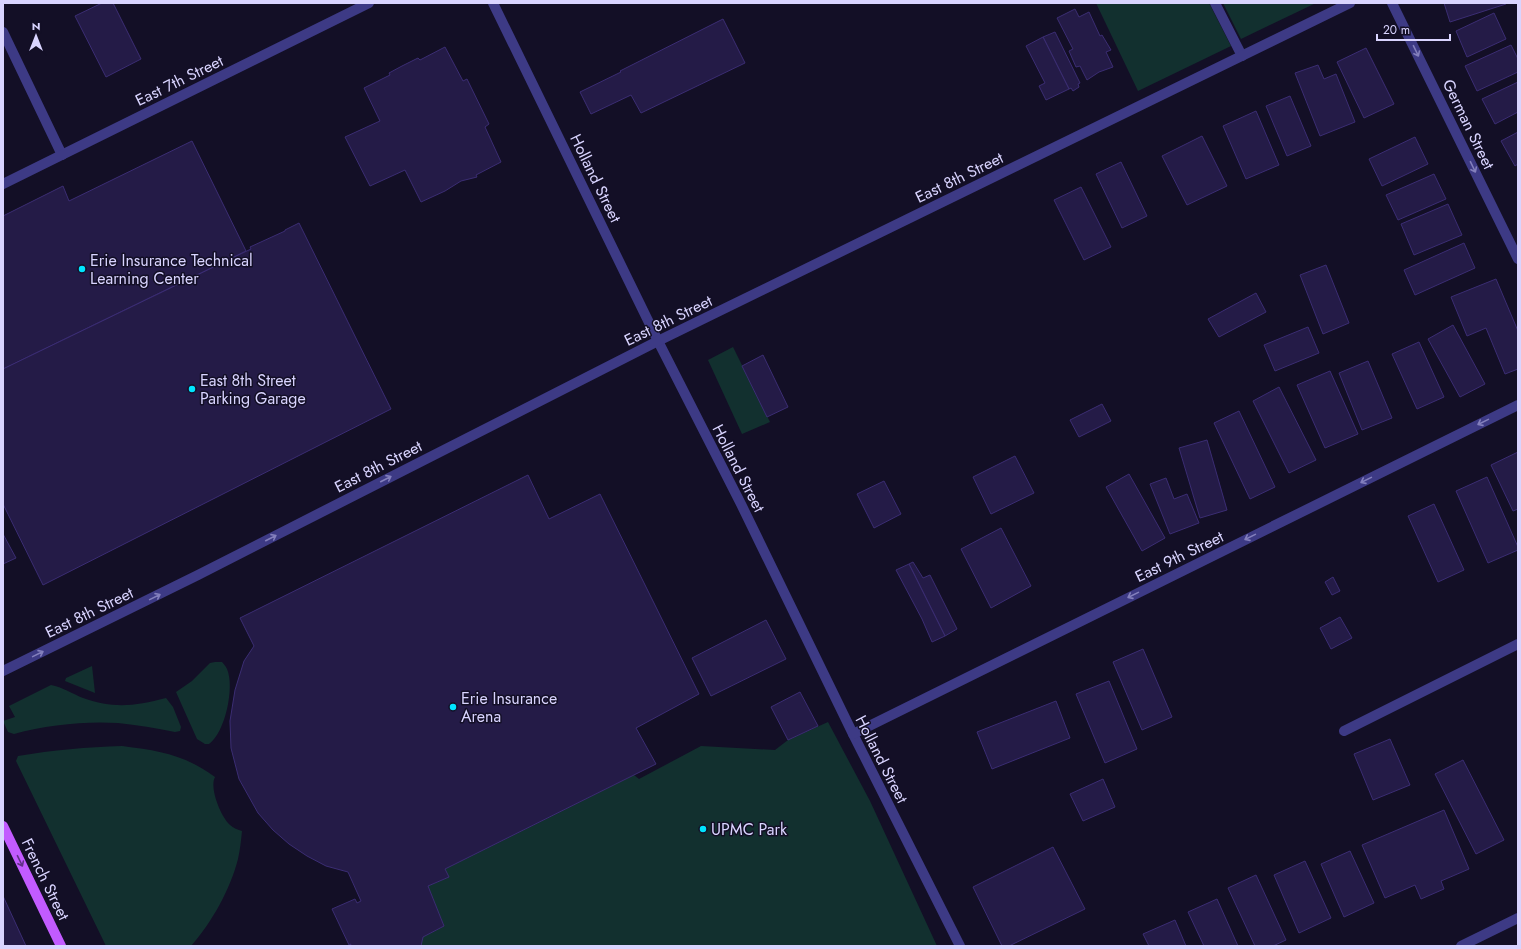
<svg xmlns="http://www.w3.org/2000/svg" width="1521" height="949" font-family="Jost,sans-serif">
	<rect width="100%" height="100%" fill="#130f26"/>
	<!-- green -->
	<g fill="#12302f">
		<polygon points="1096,3 1209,3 1231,46 1138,91"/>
		<polygon points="1223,3 1316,3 1241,39"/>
		<polygon points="733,347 770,422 742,434 708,360"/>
		<path d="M215,662H222C224,664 226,667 227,669C235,687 225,733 209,744H205L197,739L176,692L192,681L210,663Z"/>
		<polygon points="92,666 95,693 65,681 66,678"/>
		<path d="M51,685C62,687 73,694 83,698C114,709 135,706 166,698L173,707L181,727L180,731L175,732C156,728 137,725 118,723C84,721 47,725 14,734L8,732L3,721L15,717L9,706Z"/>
		<polygon points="828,722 870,801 937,946 421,946 423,937 444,926 428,886 449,877 445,869 634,775 639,779 701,746 775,750 788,740"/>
		<path d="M122,746C160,751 183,754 215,777C209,788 221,817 230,825C233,828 238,830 242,831C241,841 240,850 238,859C230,890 212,922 191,946H106L16,761L18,756C53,750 87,747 122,746Z"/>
	</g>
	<!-- building -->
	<g fill="#241b47" stroke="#3b2d73">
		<polygon points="102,3 113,3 141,59 106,77 75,16"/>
		<polygon points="1444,3 1506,3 1506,4 1450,22"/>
		<polygon points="1075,9 1079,17 1089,12 1100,36 1102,35 1111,50 1106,52 1113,67 1099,72 1087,80 1080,66 1076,67 1069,51 1073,49 1057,18"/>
		<polygon points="1494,13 1506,39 1467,57 1456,31"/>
		<polygon points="723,19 745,63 641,113 631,95 591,114 580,92 621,72 620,71"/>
		<polygon points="1055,32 1080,83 1078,84 1079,87 1073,91 1071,88 1069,89 1043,37"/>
		<polygon points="1043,37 1069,89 1046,100 1039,86 1045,83 1026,46"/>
		<polygon points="1511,45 1518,59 1518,72 1477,91 1465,66"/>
		<polygon points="445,47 463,81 467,79 489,124 485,127 501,162 476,175 477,177 461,181 445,191 421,202 405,170 370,186 345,137 380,121 364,88 390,75 389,73 402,66 418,58 420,60"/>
		<polygon points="1366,48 1394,104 1364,118 1337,62"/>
		<polygon points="1318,65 1324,79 1336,74 1355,122 1320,136 1295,73"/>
		<polygon points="1518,82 1518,112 1495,124 1482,99"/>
		<polygon points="1290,96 1311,146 1287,156 1266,106"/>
		<polygon points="1256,111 1279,165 1246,179 1223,126"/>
		<polygon points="1518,132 1518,164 1515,166 1501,141"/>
		<polygon points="1202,136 1227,186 1187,205 1162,156"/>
		<polygon points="1415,137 1428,164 1382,186 1369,159"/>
		<polygon points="192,141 246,251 3,369 3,216 63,186 69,201"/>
		<polygon points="1121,162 1147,216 1122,228 1096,174"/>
		<polygon points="1434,174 1446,199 1398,220 1386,195"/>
		<polygon points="1081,187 1111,247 1084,260 1054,200"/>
		<polygon points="1448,204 1462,235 1414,255 1401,224"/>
		<polygon points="299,223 391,409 43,585 3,504 3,369 251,249 250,247 285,231 285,230"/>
		<polygon points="1464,243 1475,268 1415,295 1404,270"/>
		<polygon points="1326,265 1349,323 1323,334 1300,275"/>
		<polygon points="1496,279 1518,331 1518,369 1505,374 1486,328 1467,336 1451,297"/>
		<polygon points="1256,293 1266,312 1219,337 1208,319"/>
		<polygon points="1453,325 1485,384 1460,397 1428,339"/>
		<polygon points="1308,327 1319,353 1275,371 1264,345"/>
		<polygon points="1419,342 1444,397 1417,409 1392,354"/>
		<polygon points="763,355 788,407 767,417 742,366"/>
		<polygon points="1368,361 1392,418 1362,430 1339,373"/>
		<polygon points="1330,371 1358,434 1325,448 1297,385"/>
		<polygon points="1279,387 1316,460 1289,473 1253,401"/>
		<polygon points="1102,404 1111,421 1079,437 1070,420"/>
		<polygon points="1239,411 1275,487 1250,499 1214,423"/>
		<polygon points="1207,440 1227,510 1200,518 1179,448"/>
		<polygon points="1518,452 1518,509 1513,511 1491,465"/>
		<polygon points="1015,456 1034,493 991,514 973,477"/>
		<polygon points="1129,474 1165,538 1142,551 1106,487"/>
		<polygon points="528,475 549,519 600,494 699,694 636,728 656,764 445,869 449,877 428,886 444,926 423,937 421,946 350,946 351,944 349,945 332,909 355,899 357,903 361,901 348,872 326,866 307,856 289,844 273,830 258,813 239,779 231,748 230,721 235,690 244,661 254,646 240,618"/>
		<polygon points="1487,477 1518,547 1518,550 1488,563 1456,491"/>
		<polygon points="1166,478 1174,499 1187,494 1199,523 1170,534 1150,484"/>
		<polygon points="884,481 901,514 874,528 857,494"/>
		<polygon points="1434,504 1464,570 1438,582 1408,516"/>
		<polygon points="1001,528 1031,586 991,608 961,549"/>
		<polygon points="3,534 16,558 3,564"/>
		<polygon points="913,562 923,578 930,575 957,629 945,636 909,564"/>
		<polygon points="909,564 945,636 932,642 922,619 896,570"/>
		<polygon points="1333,577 1340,591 1332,595 1325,582"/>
		<polygon points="1340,617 1352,638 1331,649 1320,628"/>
		<polygon points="766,620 786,659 711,696 692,658"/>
		<polygon points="1143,649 1172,717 1142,730 1113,662"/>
		<polygon points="1109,681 1137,749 1105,763 1076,694"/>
		<polygon points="800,692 818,726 788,740 771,707"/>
		<polygon points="1056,701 1070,738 992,769 977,732"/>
		<polygon points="1390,739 1410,785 1373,800 1354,754"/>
		<polygon points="1463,760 1504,840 1476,854 1435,774"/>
		<polygon points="1103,779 1115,807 1083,821 1070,794"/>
		<polygon points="1444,810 1469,869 1441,881 1444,889 1421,899 1415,885 1385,898 1362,845"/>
		<polygon points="1053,847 1085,909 1009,946 1002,946 973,887"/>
		<polygon points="1350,851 1374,903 1344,917 1321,864"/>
		<polygon points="1305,861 1331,918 1299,933 1274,875"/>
		<polygon points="1256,875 1286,940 1273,946 1255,946 1228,888"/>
		<polygon points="3,896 26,946 3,946"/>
		<polygon points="1217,899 1238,946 1204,946 1188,912"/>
		<polygon points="1175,920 1186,946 1149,946 1143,934"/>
	</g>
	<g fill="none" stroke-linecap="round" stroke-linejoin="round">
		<!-- minor -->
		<g stroke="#3d3a85" stroke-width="10">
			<polyline points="493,3 658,341 741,504 853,734 960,946"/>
			<polyline points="1215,3 1242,56"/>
			<polyline points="1392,3 1518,259"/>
			<polyline points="3,32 62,155"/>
			<polyline points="3,184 369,3"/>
			<polyline points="3,671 198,575 658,341 1350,3"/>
			<polyline points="1344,731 1518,644"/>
			<polyline points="853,734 1518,405"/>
			<polyline points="1461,946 1518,918"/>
		</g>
		<!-- major -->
		<polyline stroke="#c25bff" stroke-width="10" points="3,826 61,946"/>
	</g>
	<!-- one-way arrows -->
	<defs><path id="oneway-shaft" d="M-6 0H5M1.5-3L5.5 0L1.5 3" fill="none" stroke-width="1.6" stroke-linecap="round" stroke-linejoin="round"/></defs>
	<g stroke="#837fbc">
		<use href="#oneway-shaft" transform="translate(1416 51) rotate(64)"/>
		<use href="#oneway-shaft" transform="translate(1473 167) rotate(64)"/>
		<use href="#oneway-shaft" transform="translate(1483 422) rotate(154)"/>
		<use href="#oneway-shaft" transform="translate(386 479) rotate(-27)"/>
		<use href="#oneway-shaft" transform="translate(1366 480) rotate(154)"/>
		<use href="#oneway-shaft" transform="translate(1250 537) rotate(154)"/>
		<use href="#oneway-shaft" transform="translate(271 538) rotate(-27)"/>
		<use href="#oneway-shaft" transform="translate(1133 595) rotate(154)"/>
		<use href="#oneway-shaft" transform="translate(155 597) rotate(-26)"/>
		<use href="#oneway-shaft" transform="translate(38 654) rotate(-26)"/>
	</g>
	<use stroke="#623188" href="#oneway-shaft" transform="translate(20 861) rotate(64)"/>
	<!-- markers -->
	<g fill="#00e5ff" stroke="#130f26" stroke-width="1.5">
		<circle cx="82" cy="269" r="4"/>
		<circle cx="192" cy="389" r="4"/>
		<circle cx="453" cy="707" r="4"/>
		<circle cx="703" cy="829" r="4"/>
	</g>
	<g text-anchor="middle" stroke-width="3" stroke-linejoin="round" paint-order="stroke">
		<!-- street labels -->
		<g font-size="16" fill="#d9d4ff" stroke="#130f26">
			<text transform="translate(179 80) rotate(-26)" y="6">East 7th Street</text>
			<text transform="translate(1469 124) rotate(64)" y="6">German Street</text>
			<text transform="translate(959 177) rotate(-26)" y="6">East 8th Street</text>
			<text transform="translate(596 178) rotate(64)" y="6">Holland Street</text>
			<text transform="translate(668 320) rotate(-26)" y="6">East 8th Street</text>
			<text transform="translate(378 466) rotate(-27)" y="6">East 8th Street</text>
			<text transform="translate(739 468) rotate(63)" y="6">Holland Street</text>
			<text transform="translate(1179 556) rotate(-26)" y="6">East 9th Street</text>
			<text transform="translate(89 612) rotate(-26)" y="6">East 8th Street</text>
			<text transform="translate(882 759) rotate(63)" y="6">Holland Street</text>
			<text transform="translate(46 879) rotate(64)" y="6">French Street</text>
		</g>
		<!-- poi labels -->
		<g font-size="16" fill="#d9d4ff" stroke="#130f26" text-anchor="start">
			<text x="90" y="266">Erie Insurance Technical<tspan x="90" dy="18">Learning Center</tspan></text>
			<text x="200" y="386">East 8th Street<tspan x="200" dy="18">Parking Garage</tspan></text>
			<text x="461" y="704">Erie Insurance<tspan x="461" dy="18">Arena</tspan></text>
			<text x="711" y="835">UPMC Park</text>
		</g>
	</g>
	<!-- border -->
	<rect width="1521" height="949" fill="none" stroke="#d9d4ff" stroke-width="8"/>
	<!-- north arrow -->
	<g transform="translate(36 36)" stroke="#130f26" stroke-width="3" paint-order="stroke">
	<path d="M0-3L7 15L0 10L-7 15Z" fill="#d9d4ff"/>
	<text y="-6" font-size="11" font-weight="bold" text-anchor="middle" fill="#d9d4ff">N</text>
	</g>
	<!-- scale -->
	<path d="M1377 34v6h73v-6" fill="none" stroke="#d9d4ff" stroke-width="2"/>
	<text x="1383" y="34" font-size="12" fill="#d9d4ff" stroke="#130f26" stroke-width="3" paint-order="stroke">20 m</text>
</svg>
